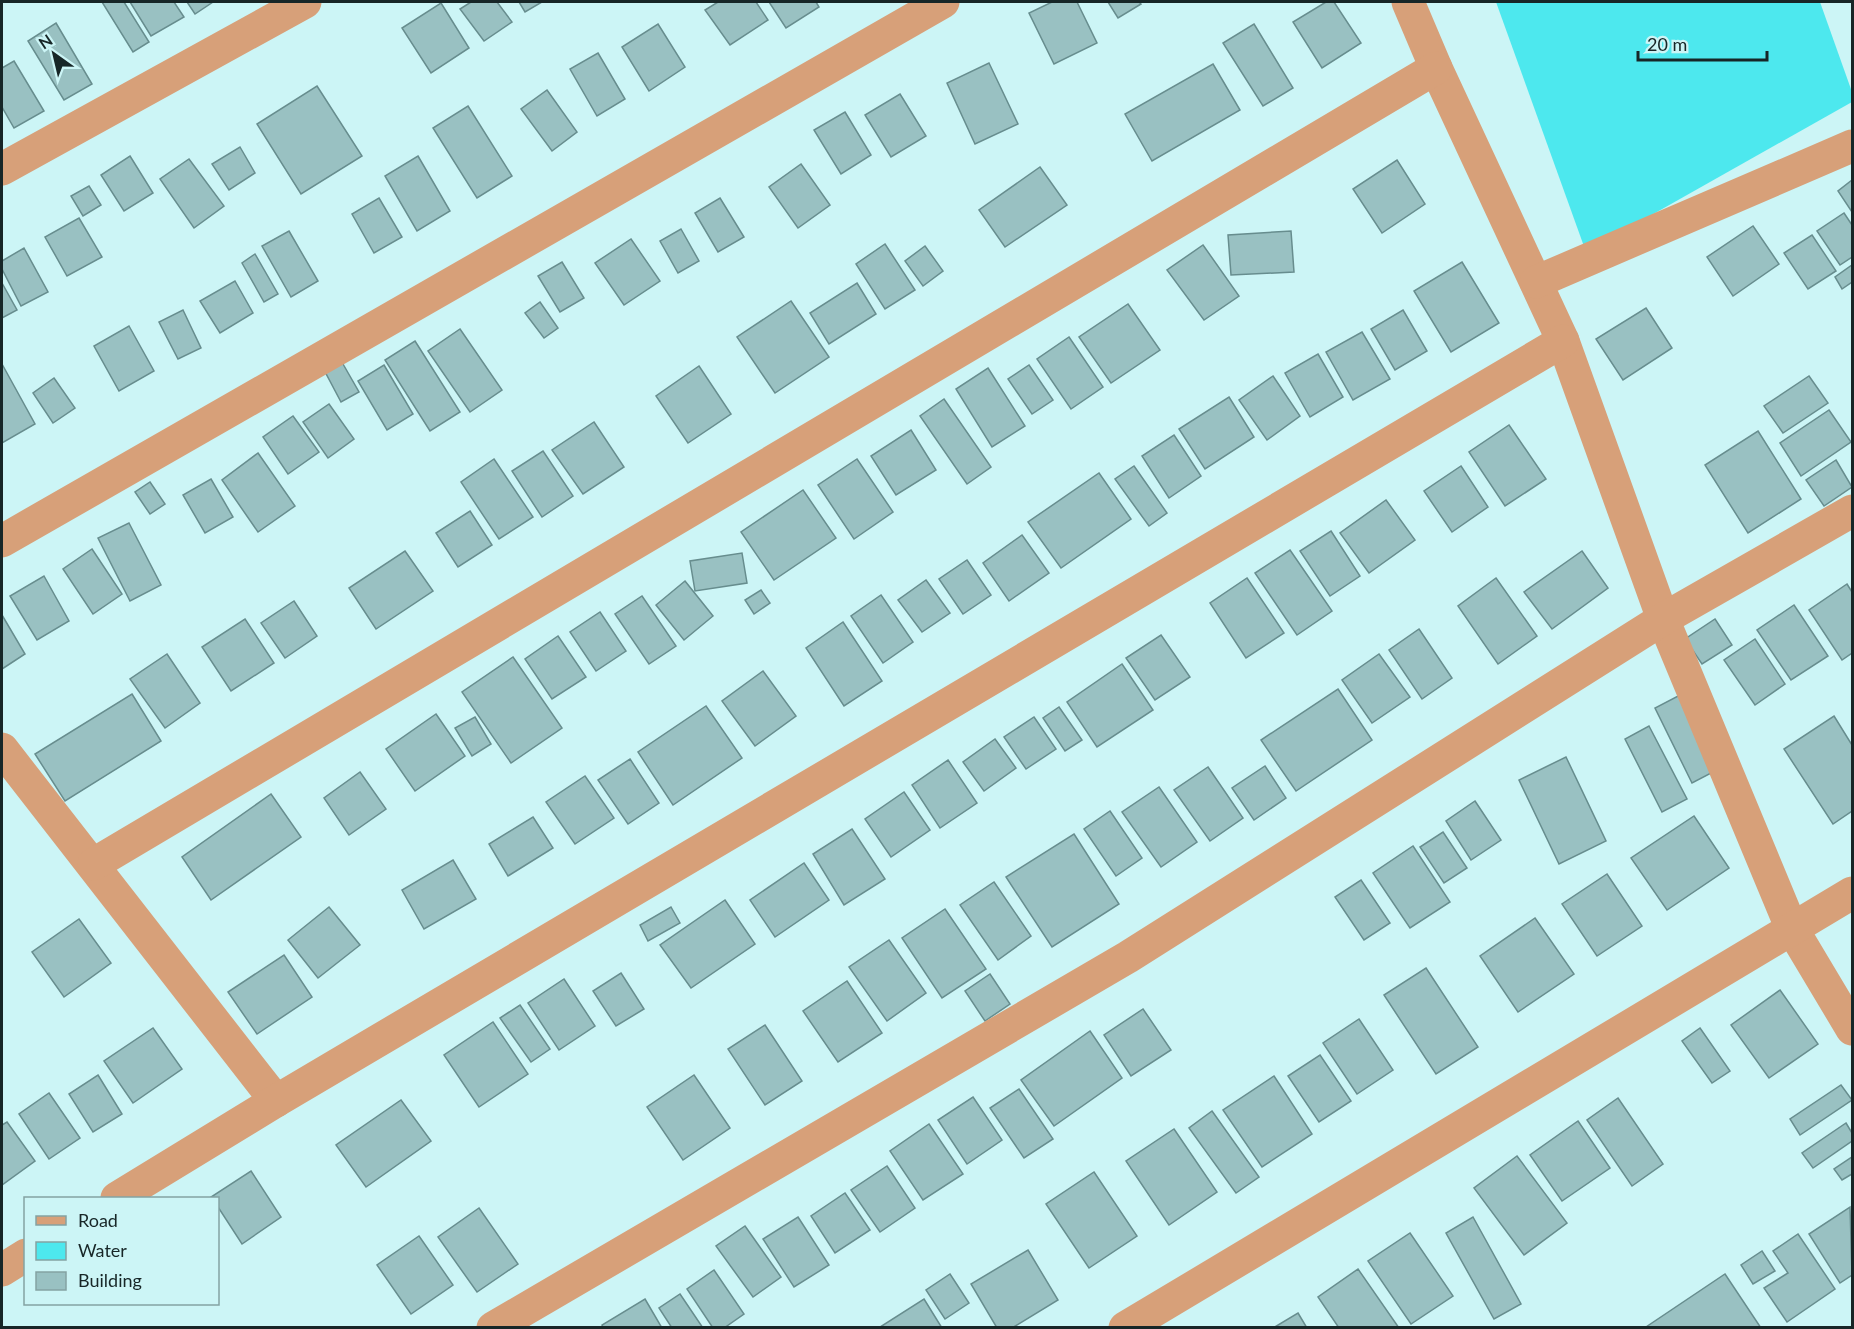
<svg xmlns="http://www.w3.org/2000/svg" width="1854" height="1329" font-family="Lato,sans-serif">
	<rect width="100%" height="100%" fill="#ccf5f6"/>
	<!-- water -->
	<polygon fill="#4de8ee" points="1496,2 1820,2 1852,92 1852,102 1586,252"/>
	<!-- building -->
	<g fill="#99c1c2" stroke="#678d8e" stroke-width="1.5">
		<polygon points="102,2 124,2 149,42 133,52"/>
		<polygon points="130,2 174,2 184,17 151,36"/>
		<polygon points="187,2 213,2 195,14"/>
		<polygon points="471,2 497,2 512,22 484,41 460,9"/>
		<polygon points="519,2 542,2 525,12"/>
		<polygon points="718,2 756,2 768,20 730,45 705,10"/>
		<polygon points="769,2 816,2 819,7 786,28"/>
		<polygon points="1052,2 1077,2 1097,43 1054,64 1029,13"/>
		<polygon points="1108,2 1139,2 1141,4 1118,18"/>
		<polygon points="1326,2 1334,2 1361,43 1322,68 1293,22"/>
		<polygon points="441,3 469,48 431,73 402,28"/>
		<polygon points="56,23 92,84 64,100 28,41"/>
		<polygon points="658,24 685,67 649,91 622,47"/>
		<polygon points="1254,24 1293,88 1263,106 1223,43"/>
		<polygon points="598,53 625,99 597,116 570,69"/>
		<polygon points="14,61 44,111 14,128 2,107 2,68"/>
		<polygon points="989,63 1018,124 975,144 947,83"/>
		<polygon points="1213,64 1240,110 1152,161 1125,114"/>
		<polygon points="317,86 362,156 301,194 257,124"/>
		<polygon points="547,90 577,132 552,151 521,109"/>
		<polygon points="900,94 926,136 891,157 865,115"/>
		<polygon points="468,106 512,176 477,198 433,128"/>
		<polygon points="845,112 871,155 841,174 814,130"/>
		<polygon points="240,147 255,173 229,190 212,164"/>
		<polygon points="130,156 153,193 124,211 101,175"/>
		<polygon points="418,156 450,211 417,231 385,176"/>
		<polygon points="189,159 224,206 194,228 160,179"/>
		<polygon points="1397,160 1425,204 1382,233 1353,189"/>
		<polygon points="801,164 830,205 798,228 769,187"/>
		<polygon points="1040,167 1067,205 1005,247 979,210"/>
		<polygon points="1852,180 1852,212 1838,191"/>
		<polygon points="89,186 101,205 83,216 71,196"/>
		<polygon points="379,198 402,237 374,253 352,214"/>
		<polygon points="720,198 744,237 718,252 695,213"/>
		<polygon points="1844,213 1852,225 1852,257 1840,265 1817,231"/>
		<polygon points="79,218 102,257 67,276 45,237"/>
		<polygon points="1753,226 1779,264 1733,296 1707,257"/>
		<polygon points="681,229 699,261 678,273 660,241"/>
		<polygon points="289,231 318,281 291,297 262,246"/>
		<polygon points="1291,231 1294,272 1231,275 1228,235"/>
		<polygon points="1812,235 1836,271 1808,289 1784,253"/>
		<polygon points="631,239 660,281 624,305 595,263"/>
		<polygon points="885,244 915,290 885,309 856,264"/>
		<polygon points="1203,245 1239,296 1204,320 1167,270"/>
		<polygon points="925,246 943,271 923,286 905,261"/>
		<polygon points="24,248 48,292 21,306 2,269 2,261"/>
		<polygon points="255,254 278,294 264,302 242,263"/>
		<polygon points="562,262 584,298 560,312 538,276"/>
		<polygon points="1462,262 1499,323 1451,352 1414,291"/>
		<polygon points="1852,265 1852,282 1842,289 1835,277"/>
		<polygon points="235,281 253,313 220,333 200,301"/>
		<polygon points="2,283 17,310 2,318"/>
		<polygon points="857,283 876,314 829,344 810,313"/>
		<polygon points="791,301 829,357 775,393 737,337"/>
		<polygon points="540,302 558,328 544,338 525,313"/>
		<polygon points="1128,304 1160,350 1111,383 1079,337"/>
		<polygon points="1646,308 1672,348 1623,380 1596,339"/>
		<polygon points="183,310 201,348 178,359 159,322"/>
		<polygon points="1403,310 1427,351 1395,370 1371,329"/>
		<polygon points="129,326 154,371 119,391 94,346"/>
		<polygon points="460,329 502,390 470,412 428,351"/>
		<polygon points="1362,332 1390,379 1353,400 1326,352"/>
		<polygon points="1069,337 1103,387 1071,409 1037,359"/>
		<polygon points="415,341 460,412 430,431 385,360"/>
		<polygon points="1318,354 1343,397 1310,417 1285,373"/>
		<polygon points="339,357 359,392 341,402 322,366"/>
		<polygon points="2,364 35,424 2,443"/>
		<polygon points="384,365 413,414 387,430 358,381"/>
		<polygon points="1029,365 1053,400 1032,414 1008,379"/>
		<polygon points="699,366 731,414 688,443 656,396"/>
		<polygon points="988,368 1025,426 992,447 956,389"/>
		<polygon points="1273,376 1300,416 1267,440 1239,400"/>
		<polygon points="1809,376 1828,403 1783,433 1764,406"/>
		<polygon points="54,378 75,408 53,423 33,393"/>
		<polygon points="1229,397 1254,437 1205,469 1179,429"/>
		<polygon points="944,399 991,467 967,484 920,416"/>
		<polygon points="329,404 354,439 328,458 303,422"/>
		<polygon points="1829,410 1851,442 1801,476 1780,443"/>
		<polygon points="293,416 319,452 288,474 263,437"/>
		<polygon points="594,422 624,467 583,494 552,450"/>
		<polygon points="1509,425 1546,479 1505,506 1469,452"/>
		<polygon points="911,430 936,470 896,495 871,456"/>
		<polygon points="1758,431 1801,499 1748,533 1705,465"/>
		<polygon points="1174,435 1201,476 1169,498 1142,456"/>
		<polygon points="543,451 573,496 542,517 512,471"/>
		<polygon points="258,453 295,506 258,532 222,480"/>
		<polygon points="494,459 533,517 499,539 461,482"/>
		<polygon points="857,459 893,512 854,539 818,485"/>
		<polygon points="1836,460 1852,487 1824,506 1806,480"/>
		<polygon points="1134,466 1167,513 1149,526 1115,479"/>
		<polygon points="1461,466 1488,507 1452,532 1424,491"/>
		<polygon points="1099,473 1131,519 1061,568 1028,522"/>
		<polygon points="211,479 233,517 205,533 183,495"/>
		<polygon points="150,482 165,504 150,514 135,492"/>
		<polygon points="803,490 836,538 774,580 741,532"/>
		<polygon points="1386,500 1415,540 1369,573 1340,533"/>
		<polygon points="470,511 492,545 458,567 436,533"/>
		<polygon points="129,523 161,585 130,601 98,538"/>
		<polygon points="1331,531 1360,576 1330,596 1300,551"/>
		<polygon points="1022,535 1049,573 1009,601 983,563"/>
		<polygon points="92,549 122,594 93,614 63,569"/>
		<polygon points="1290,550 1332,611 1297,635 1255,573"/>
		<polygon points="405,551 433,591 376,629 349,588"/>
		<polygon points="1582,551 1608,588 1552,629 1524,592"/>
		<polygon points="742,553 747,583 695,591 690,561"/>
		<polygon points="967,560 991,595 963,614 939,579"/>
		<polygon points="44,576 69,621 37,640 10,596"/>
		<polygon points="1247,578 1284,633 1246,658 1210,603"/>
		<polygon points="1496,578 1537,636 1498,664 1458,606"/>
		<polygon points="926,580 950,613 922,632 898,600"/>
		<polygon points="685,581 713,616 684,640 656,605"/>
		<polygon points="1847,584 1852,592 1852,653 1842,660 1809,610"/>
		<polygon points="761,590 770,603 754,614 745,600"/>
		<polygon points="881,595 913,642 883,663 851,616"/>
		<polygon points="642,596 676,646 649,664 615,614"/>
		<polygon points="294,601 317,636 285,658 261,623"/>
		<polygon points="1794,605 1828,656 1791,680 1757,630"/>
		<polygon points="600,612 626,651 596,671 570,632"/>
		<polygon points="2,615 25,654 2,669"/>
		<polygon points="245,619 274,663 231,691 202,647"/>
		<polygon points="1715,619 1732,645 1702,664 1685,639"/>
		<polygon points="843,622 882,681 844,706 806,648"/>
		<polygon points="1419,629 1452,678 1422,699 1389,650"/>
		<polygon points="1161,635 1190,677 1155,700 1126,658"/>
		<polygon points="558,636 586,677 552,699 525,659"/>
		<polygon points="1755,639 1785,684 1755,705 1724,660"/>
		<polygon points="167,654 200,703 165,728 130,679"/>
		<polygon points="1379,654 1410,697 1372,723 1342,680"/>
		<polygon points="513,657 562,728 511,763 462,692"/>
		<polygon points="1122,664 1153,710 1097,747 1067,702"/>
		<polygon points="763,671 796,716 755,746 722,701"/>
		<polygon points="1338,689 1372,740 1296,791 1261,740"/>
		<polygon points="132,694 161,741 65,801 35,754"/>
		<polygon points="1680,695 1717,770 1692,783 1655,708"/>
		<polygon points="706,706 742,758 673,805 638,752"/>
		<polygon points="1059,707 1082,740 1065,751 1043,718"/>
		<polygon points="436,714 465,756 415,791 386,749"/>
		<polygon points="1834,716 1852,745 1852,811 1833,824 1784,749"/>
		<polygon points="475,717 491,744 472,756 455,728"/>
		<polygon points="1034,717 1056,749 1026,769 1004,737"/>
		<polygon points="1649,726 1687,799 1662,812 1625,739"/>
		<polygon points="995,739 1016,768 984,791 963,762"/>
		<polygon points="1566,757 1606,841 1559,864 1519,780"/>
		<polygon points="630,759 659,803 628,824 598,780"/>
		<polygon points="948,760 977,803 940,828 912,785"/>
		<polygon points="1265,766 1286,798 1254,820 1232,788"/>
		<polygon points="1208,767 1243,818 1210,841 1174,790"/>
		<polygon points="360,772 386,809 349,835 324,798"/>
		<polygon points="585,776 614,818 575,844 546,802"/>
		<polygon points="1159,787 1197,842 1161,867 1122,812"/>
		<polygon points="904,792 930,830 891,857 865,819"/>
		<polygon points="271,794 301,837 211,900 182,857"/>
		<polygon points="1475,801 1501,840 1471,860 1446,821"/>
		<polygon points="1110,811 1142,858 1116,876 1084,829"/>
		<polygon points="1694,816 1729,868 1667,910 1631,858"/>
		<polygon points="533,817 553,848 508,876 489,844"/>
		<polygon points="852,829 885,879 844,905 813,854"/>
		<polygon points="1443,832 1467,868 1444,883 1420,847"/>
		<polygon points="1074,834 1119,904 1052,947 1006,877"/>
		<polygon points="1413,846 1450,902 1410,928 1373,873"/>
		<polygon points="453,860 476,899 424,929 402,890"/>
		<polygon points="804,863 829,900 775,937 750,900"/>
		<polygon points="1607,874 1642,926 1597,956 1562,904"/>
		<polygon points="1361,880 1390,923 1364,940 1335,897"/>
		<polygon points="994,882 1031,936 998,960 960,905"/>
		<polygon points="725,900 755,944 691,988 660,945"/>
		<polygon points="329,907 360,945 318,978 288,940"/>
		<polygon points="671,907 680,923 648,941 640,925"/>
		<polygon points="945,909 986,969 942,998 902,938"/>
		<polygon points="1535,918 1574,974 1518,1012 1480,956"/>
		<polygon points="79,919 111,963 64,997 32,952"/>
		<polygon points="889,940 926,993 887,1021 849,967"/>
		<polygon points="284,955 312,997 257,1034 228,992"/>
		<polygon points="1426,968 1478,1047 1436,1074 1384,995"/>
		<polygon points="621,973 644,1009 616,1026 593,991"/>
		<polygon points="990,974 1010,1004 985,1021 965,991"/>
		<polygon points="564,979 595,1026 559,1050 528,1003"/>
		<polygon points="847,981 882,1033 838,1062 803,1011"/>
		<polygon points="1780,990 1818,1044 1769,1078 1731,1025"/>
		<polygon points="520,1005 550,1049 531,1062 500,1018"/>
		<polygon points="1143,1009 1171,1050 1131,1076 1104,1035"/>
		<polygon points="1359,1019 1393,1070 1357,1094 1323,1043"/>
		<polygon points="493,1022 528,1074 479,1107 444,1055"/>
		<polygon points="765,1025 802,1081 765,1105 728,1049"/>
		<polygon points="153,1028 182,1069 133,1103 104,1061"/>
		<polygon points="1700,1028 1730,1071 1712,1083 1682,1041"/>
		<polygon points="1090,1031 1122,1078 1054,1126 1021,1080"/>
		<polygon points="1320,1055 1351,1101 1319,1122 1288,1076"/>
		<polygon points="98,1075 122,1114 93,1132 69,1094"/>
		<polygon points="694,1075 730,1128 683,1160 647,1107"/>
		<polygon points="1274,1076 1312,1134 1262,1167 1223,1110"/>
		<polygon points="1841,1085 1852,1100 1800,1135 1790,1119"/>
		<polygon points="1019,1089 1053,1139 1024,1158 990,1108"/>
		<polygon points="49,1093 80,1138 49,1159 19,1114"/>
		<polygon points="973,1097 1002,1140 967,1164 938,1120"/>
		<polygon points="1618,1098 1663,1164 1632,1186 1587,1120"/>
		<polygon points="401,1100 431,1141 366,1187 336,1145"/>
		<polygon points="1212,1111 1259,1177 1236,1193 1189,1128"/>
		<polygon points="1578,1121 1610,1168 1562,1201 1530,1155"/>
		<polygon points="7,1122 35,1161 2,1185 2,1125"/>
		<polygon points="1846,1123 1852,1133 1852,1141 1813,1168 1802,1153"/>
		<polygon points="929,1124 963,1174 923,1200 890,1151"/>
		<polygon points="1174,1129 1217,1192 1169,1225 1126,1161"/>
		<polygon points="1517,1156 1567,1223 1524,1255 1474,1188"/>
		<polygon points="1852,1157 1852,1174 1842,1180 1834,1169"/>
		<polygon points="887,1166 915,1208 880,1232 851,1190"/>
		<polygon points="251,1171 281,1217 242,1244 218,1207 218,1198 211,1197"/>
		<polygon points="1094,1172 1137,1236 1089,1268 1046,1204"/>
		<polygon points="845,1193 870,1230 835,1253 811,1216"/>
		<polygon points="1850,1207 1852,1275 1840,1283 1809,1234"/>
		<polygon points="479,1208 518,1264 477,1292 438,1237"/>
		<polygon points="798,1217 829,1265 794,1287 763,1239"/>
		<polygon points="1473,1217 1521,1304 1494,1319 1446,1233"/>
		<polygon points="745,1226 781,1277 753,1297 716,1246"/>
		<polygon points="1410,1233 1453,1296 1411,1324 1368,1261"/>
		<polygon points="1798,1234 1835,1289 1787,1322 1764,1288 1788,1273 1773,1251"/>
		<polygon points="419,1236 453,1285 411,1314 377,1265"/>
		<polygon points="1028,1250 1058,1300 1012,1328 997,1328 971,1284"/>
		<polygon points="1762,1251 1775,1271 1753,1284 1741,1265"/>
		<polygon points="1358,1269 1399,1328 1339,1328 1318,1297"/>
		<polygon points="714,1270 744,1314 724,1328 713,1328 687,1289"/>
		<polygon points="950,1274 969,1303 945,1319 926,1290"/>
		<polygon points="1725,1274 1761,1328 1646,1327"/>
		<polygon points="680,1294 703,1328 672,1328 659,1308"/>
		<polygon points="645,1299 662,1328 603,1328 602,1325"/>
		<polygon points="924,1299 942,1328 880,1327"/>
		<polygon points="1298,1313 1307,1328 1273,1328"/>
	</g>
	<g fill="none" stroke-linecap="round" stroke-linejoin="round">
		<!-- street -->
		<g stroke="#d7a079" stroke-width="33">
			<polyline points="1408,2 1436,68 1563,341 1663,619 1791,927 1852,1029"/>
			<polyline points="2,169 305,2"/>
			<polyline points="1536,282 1852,146"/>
			<polyline points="2,541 943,2"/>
			<polyline points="2,749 276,1101"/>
			<polyline points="94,864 1436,68"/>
			<polyline points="117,1198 276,1101 1563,341"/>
			<polyline points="2,1270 26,1255"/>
			<polyline points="493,1328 1128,957 1663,619 1852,511"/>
			<polyline points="1125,1328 1852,893"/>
		</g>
	</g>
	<!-- border -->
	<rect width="1854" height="1329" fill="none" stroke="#172627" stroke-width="6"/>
	<!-- legend -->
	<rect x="24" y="1197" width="195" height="108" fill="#ccf5f6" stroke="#84a2a3" stroke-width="1.5"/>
	<rect x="36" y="1216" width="30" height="9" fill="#d7a079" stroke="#84a2a3" stroke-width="1.5"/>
	<text x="78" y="1227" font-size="18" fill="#172627">Road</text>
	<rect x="36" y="1242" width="30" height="18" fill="#4de8ee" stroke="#84a2a3" stroke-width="1.5"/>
	<text x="78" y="1257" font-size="18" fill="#172627">Water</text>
	<rect x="36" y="1272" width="30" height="18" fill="#99c1c2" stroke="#84a2a3" stroke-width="1.5"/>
	<text x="78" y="1287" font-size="18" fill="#172627">Building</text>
	<!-- north arrow -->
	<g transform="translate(54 54) rotate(326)" stroke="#ccf5f6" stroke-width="4.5" paint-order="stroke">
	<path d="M0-4.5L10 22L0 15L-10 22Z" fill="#172627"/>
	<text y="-9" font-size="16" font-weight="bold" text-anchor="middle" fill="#172627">N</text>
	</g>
	<!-- scale -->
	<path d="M1638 51v9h129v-9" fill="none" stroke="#172627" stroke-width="3"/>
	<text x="1647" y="51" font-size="18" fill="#172627" stroke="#ccf5f6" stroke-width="4.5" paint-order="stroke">20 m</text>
</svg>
